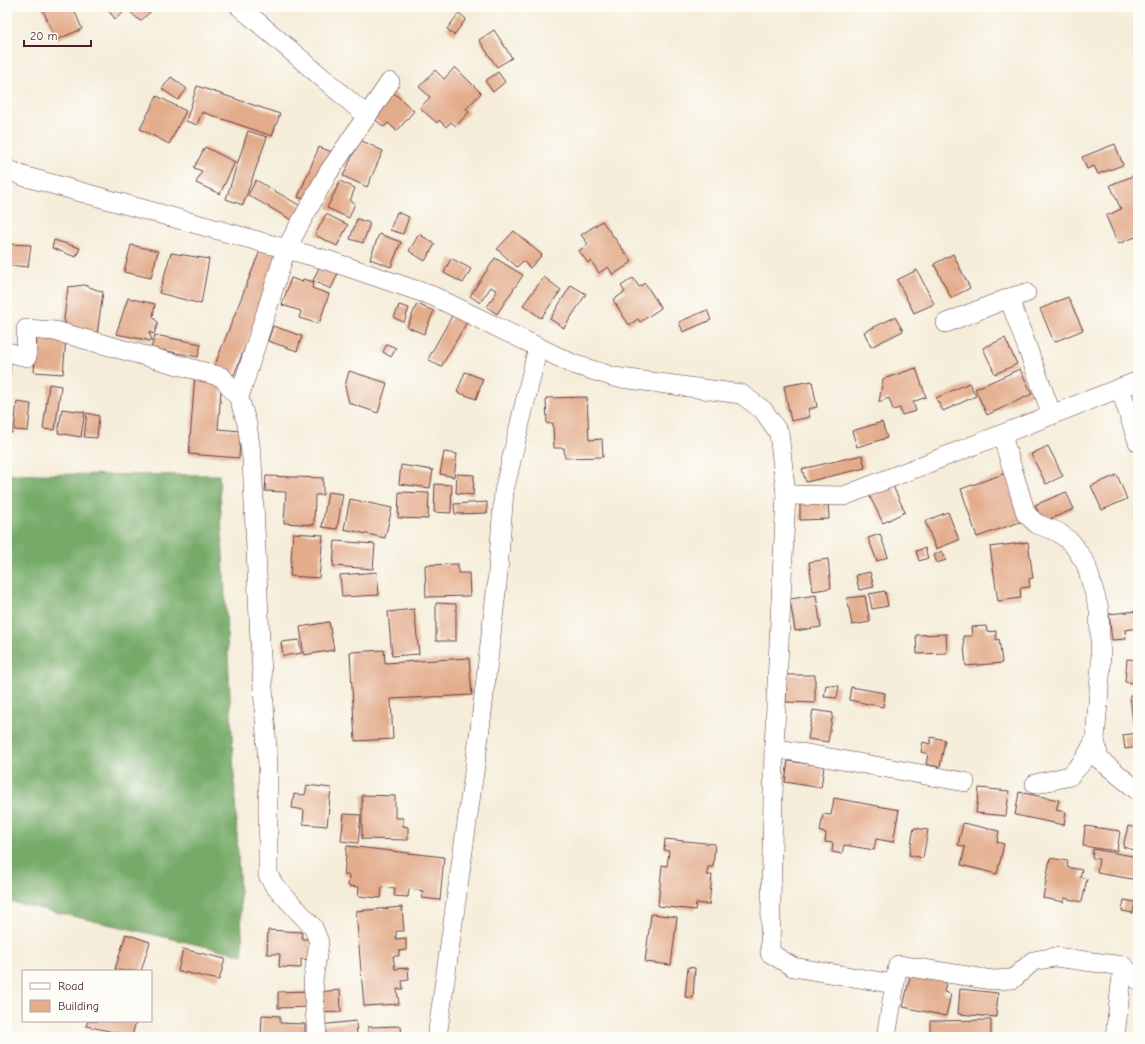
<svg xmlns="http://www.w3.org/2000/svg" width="1145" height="1044" font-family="'Comic Neue',sans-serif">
	<rect width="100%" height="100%" fill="#fdfcf7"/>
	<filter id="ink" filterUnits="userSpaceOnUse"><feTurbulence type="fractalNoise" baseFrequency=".025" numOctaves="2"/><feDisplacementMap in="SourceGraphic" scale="8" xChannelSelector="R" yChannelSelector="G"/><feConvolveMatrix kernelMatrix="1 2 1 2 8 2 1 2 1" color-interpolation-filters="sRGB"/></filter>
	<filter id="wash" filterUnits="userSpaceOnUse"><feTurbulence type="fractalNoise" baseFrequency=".012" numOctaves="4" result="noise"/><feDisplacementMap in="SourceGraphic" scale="16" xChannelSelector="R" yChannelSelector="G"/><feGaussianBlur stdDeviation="0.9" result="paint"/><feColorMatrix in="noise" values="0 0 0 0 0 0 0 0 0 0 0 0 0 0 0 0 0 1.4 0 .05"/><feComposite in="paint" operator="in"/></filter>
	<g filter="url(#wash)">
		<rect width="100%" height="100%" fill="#f5edd9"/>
		<!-- forest -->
		<polygon fill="#74aa68" stroke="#5f644a" points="7,474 219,475 243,955 7,901"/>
		<g id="blocks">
			<!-- building -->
			<g fill="#e3ac8b">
				<polygon points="44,7 73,7 82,29 56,40 42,8"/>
				<polygon points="106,7 122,7 125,11 115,19"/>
				<polygon points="125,7 156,7 140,21"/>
				<polygon points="459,13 466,19 454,35 447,29"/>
				<polygon points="494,30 512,58 497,67 479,40"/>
				<polygon points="455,67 481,93 466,109 469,112 456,126 451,122 446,127 439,120 437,123 420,108 430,97 419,87 435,70 444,79"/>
				<polygon points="498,72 505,82 493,92 485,81"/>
				<polygon points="171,77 187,89 178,100 162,89"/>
				<polygon points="197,86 280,114 272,136 202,112 197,125 186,121"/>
				<polygon points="394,93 414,111 397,131 388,123 384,127 373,118"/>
				<polygon points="157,96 186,111 169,144 140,129"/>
				<polygon points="248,131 267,137 243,205 226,199"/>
				<polygon points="360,140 383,151 367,187 343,176"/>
				<polygon points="1115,144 1123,165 1098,174 1094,166 1087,169 1082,157"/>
				<polygon points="205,147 235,162 220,194 196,183 202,171 194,168"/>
				<polygon points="319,147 332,152 311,202 298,197"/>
				<polygon points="1138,174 1138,244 1135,237 1118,244 1106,216 1121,209 1110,185"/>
				<polygon points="256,180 304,208 295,222 248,195"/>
				<polygon points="340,181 355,188 350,201 355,203 349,218 327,208"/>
				<polygon points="397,212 409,217 403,234 390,230"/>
				<polygon points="326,214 348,225 337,246 315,235"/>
				<polygon points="357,219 370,223 363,243 350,239"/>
				<polygon points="602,221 632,262 613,275 608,267 599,273 591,261 588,263 579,251 588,244 581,235"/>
				<polygon points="514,231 542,255 530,268 523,261 517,267 497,249"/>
				<polygon points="379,234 401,242 391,267 370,259"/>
				<polygon points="419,234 435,244 425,261 409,251"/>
				<polygon points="54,240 80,248 76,257 52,248"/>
				<polygon points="263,243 283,251 234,375 214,367"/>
				<polygon points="7,244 31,245 28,267 7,265"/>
				<polygon points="131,245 158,251 151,278 124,272"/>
				<polygon points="171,253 209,259 201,304 159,293"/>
				<polygon points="953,254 970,288 951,298 934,264"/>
				<polygon points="451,258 471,269 463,283 444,273"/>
				<polygon points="495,258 523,275 497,314 487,307 497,291 491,287 480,303 470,296"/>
				<polygon points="320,265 338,273 331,289 313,281"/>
				<polygon points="917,270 934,304 914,313 897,280"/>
				<polygon points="544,277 561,290 541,318 523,305"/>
				<polygon points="291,278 302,282 303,279 314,282 312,288 329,294 319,324 299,318 301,311 282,305"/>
				<polygon points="633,278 639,287 645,283 661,308 640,322 638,319 629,325 613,300 625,292 621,286"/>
				<polygon points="84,285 103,292 97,335 67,328 64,319 68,287"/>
				<polygon points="571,285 586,294 564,328 550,319"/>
				<polygon points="1068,297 1083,330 1054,342 1040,309"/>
				<polygon points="128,298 155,304 153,317 158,323 154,334 149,332 152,341 116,334"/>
				<polygon points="417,304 434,311 424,334 407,327"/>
				<polygon points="399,305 409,308 404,322 394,318"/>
				<polygon points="707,310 711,320 683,332 679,322"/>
				<polygon points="453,314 467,322 441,367 428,359"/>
				<polygon points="895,317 903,331 871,347 864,332"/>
				<polygon points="273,326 302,336 297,351 268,341"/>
				<polygon points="37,335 66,338 63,374 34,372"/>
				<polygon points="155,335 201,344 198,357 151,348"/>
				<polygon points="1005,338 1017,364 995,374 983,348"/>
				<polygon points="387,344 396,348 391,357 383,352"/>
				<polygon points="7,360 11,360 9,383 7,383"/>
				<polygon points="916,368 926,397 913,402 916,411 902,415 900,408 893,410 889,398 879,402 883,379"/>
				<polygon points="1020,369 1032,394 987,415 975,389"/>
				<polygon points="349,371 387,383 378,413 349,403 345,386"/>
				<polygon points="465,372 483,379 476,399 457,392"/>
				<polygon points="195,374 222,377 218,429 241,431 239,458 189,454"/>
				<polygon points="812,381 817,407 808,409 810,417 791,421 784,386"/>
				<polygon points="969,383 976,396 943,411 936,398"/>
				<polygon points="49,384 61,386 55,430 43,429"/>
				<polygon points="587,397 589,440 602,439 603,457 565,458 564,448 554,448 553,423 547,424 546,398"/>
				<polygon points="7,402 11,402 12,433 7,433"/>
				<polygon points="17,402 31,404 28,431 14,430"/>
				<polygon points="62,409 85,412 81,437 58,433"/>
				<polygon points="87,413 99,416 97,438 84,437"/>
				<polygon points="882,422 887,438 857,447 852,431"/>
				<polygon points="1048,446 1063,476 1046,484 1031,454"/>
				<polygon points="444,452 457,454 454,477 440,474"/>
				<polygon points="862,455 865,468 806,482 802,469"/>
				<polygon points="401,465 433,470 430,488 399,484"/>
				<polygon points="1006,473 1023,521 977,537 961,489"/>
				<polygon points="457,474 474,475 473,495 456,493"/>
				<polygon points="1117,475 1127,499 1102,510 1091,486"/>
				<polygon points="266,476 323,478 323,495 315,495 314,525 284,523 286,492 265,491"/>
				<polygon points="435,484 452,485 451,513 434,512"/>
				<polygon points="892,484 905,512 883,523 869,495"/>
				<polygon points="328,492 343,494 337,529 322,527"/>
				<polygon points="399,492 429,493 428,519 398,518"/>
				<polygon points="1066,492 1074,509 1043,522 1035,505"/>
				<polygon points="350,499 392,508 385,538 344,529"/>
				<polygon points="828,501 829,519 800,520 800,502"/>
				<polygon points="487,502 487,513 455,514 454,504"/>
				<polygon points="948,512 959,540 936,549 925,521"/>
				<polygon points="293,533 323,535 319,578 290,576"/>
				<polygon points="880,534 888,557 877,561 868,538"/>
				<polygon points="335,541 375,544 373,569 333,566"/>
				<polygon points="1028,542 1033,578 1029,579 1030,587 1020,588 1021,598 998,601 990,547"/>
				<polygon points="925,548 928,558 919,561 916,551"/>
				<polygon points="942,551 946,560 937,563 934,555"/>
				<polygon points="828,559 831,588 813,591 809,562"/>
				<polygon points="458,564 458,573 469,573 470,596 426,597 425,565"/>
				<polygon points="377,572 379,595 342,597 340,575"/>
				<polygon points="870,572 874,587 859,590 856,575"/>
				<polygon points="885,591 888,606 872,609 869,594"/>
				<polygon points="816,595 821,627 795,631 790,599"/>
				<polygon points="865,596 870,622 852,625 847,598"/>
				<polygon points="436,603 456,604 456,641 436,641"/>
				<polygon points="414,609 419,654 392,656 388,612"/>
				<polygon points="1138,611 1138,628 1125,630 1126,639 1112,640 1109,614"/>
				<polygon points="329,622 334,650 304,655 300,627"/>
				<polygon points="986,626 987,632 996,631 996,640 999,639 1002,663 966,666 963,636 972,636 971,627"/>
				<polygon points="946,634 947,653 917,654 916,635"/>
				<polygon points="299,640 302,653 283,656 281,642"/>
				<polygon points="384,650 385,663 469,658 472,695 391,699 393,739 355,741 350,652"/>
				<polygon points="1127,659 1138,660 1138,683 1125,682"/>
				<polygon points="786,675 815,675 815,703 786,702"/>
				<polygon points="826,685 839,686 837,698 824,697"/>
				<polygon points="851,687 885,693 883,707 849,700"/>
				<polygon points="1138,694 1138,724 1133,724 1130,695"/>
				<polygon points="813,710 833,713 828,742 808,739"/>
				<polygon points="1138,733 1138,747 1125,749 1123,735"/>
				<polygon points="931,737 945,740 940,767 926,764 928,754 921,752 923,742 930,744"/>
				<polygon points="788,761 824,766 821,788 785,782"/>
				<polygon points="307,785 331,788 327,826 303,824 304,810 292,808 294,794 305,795"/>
				<polygon points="979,788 1009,791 1006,816 976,813"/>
				<polygon points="1019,792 1059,800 1056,810 1066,812 1064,825 1015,815"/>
				<polygon points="362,795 395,796 395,818 403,818 403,826 408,827 408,840 362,839"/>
				<polygon points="834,798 899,810 893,842 876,839 874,850 844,845 842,854 832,852 833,843 825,842 826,833 820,832 823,814 831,815"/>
				<polygon points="344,814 361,815 358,843 341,841"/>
				<polygon points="963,823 999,831 997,842 1004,844 997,874 961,865 965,847 958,845"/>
				<polygon points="1085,826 1120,831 1117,851 1083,846"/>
				<polygon points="1128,826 1138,828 1138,851 1123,847"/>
				<polygon points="914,828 928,830 923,858 909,855"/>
				<polygon points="665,839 715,844 713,867 708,867 707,875 712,875 709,905 696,903 695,910 658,906 662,865 667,866 669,851 664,850"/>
				<polygon points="347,846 444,857 440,900 422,898 423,891 409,889 408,897 394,896 395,888 382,887 381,898 358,896 359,887 348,886 349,875 344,875"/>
				<polygon points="1093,849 1138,857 1138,880 1097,873 1099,859 1092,858"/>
				<polygon points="1050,858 1068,861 1067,867 1082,870 1080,877 1087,879 1082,902 1064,898 1064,902 1043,898"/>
				<polygon points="1124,900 1135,902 1133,913 1122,911"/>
				<polygon points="402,907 404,931 396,931 396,939 406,938 406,950 399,951 399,956 393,956 395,969 408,968 409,980 402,981 403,989 397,989 399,1004 364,1006 356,911"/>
				<polygon points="651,914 677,917 671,965 645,962"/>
				<polygon points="268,930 302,932 302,939 312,939 311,960 301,959 301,968 279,967 280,954 267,954"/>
				<polygon points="126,934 150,942 141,971 123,971 115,969"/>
				<polygon points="183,949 225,959 219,980 178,971"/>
				<polygon points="688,967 695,968 693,998 685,997"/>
				<polygon points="910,976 947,979 944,992 951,994 946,1016 903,1007"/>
				<polygon points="960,989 998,993 996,1017 958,1014"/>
				<polygon points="340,990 341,1012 318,1013 317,992"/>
				<polygon points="309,991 310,1007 278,1008 278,992"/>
				<polygon points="262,1015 280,1016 280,1023 305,1024 305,1037 261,1037"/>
				<polygon points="991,1020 991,1037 930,1037 930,1021"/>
				<polygon points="88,1021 136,1021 132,1036 86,1026"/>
				<polygon points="356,1021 357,1037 320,1037 319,1025"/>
				<polygon points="401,1026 402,1037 368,1037 368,1027"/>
			</g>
		</g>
	</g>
	<g filter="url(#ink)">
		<use href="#blocks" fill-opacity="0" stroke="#643e45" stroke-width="1"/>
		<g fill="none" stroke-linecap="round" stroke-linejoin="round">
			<defs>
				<g id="minor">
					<polyline points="240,7 367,116"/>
					<polyline points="7,169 23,176 330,261 433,296 573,364 614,377 741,394 763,410 779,433 786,495 774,748 770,953 793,967 894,984"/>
					<polyline points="1009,298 1052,415"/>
					<polyline points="946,323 1009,298 1026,293"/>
					<polyline points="7,352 27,357 26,329 55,331 222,377 239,398 247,424 252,459 260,641 268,766 268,875 274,885 313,927 319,942 313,981 317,1037"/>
					<polyline points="1120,388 1138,442"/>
					<polyline points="239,398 286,249 328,173 390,82"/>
					<polyline points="1002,435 1026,514 1037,524 1058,532 1072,543 1086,564 1099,609 1101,665 1095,740 1099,759 1138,791"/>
					<polyline points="786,495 844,496 1138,381"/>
					<polyline points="774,748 965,782"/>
					<polyline points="1035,784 1070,776 1085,759 1095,740"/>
					<polyline points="437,1037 480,729 497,584 504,491 538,347"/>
					<polyline points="886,1037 898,965 992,980 1013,979 1033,961 1055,957 1123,966 1138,980"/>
					<polyline points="1115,1037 1123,966"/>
				</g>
			</defs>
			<!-- minor casing -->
			<use href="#minor" stroke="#643e45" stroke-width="20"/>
			<!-- minor -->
			<use href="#minor" stroke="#fff" stroke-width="19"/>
		</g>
	</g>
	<!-- margin -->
	<rect width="1145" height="1044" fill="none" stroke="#fdfcf7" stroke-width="24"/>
	<!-- legend -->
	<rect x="22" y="970" width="130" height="52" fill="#fdfcf7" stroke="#b5a4a5"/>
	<rect x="30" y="983" width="20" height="6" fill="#ffffff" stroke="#b5a4a5"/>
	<text x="58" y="990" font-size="12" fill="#4a1f2b">Road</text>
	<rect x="30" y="1000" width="20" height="12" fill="#e3ac8b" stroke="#b5a4a5"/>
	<text x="58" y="1010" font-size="12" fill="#4a1f2b">Building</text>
	<!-- scale -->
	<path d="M24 40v6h67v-6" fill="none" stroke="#4a1f2b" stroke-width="2"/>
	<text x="30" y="40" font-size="12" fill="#4a1f2b" stroke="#fdfcf7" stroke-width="3" paint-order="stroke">20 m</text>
</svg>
